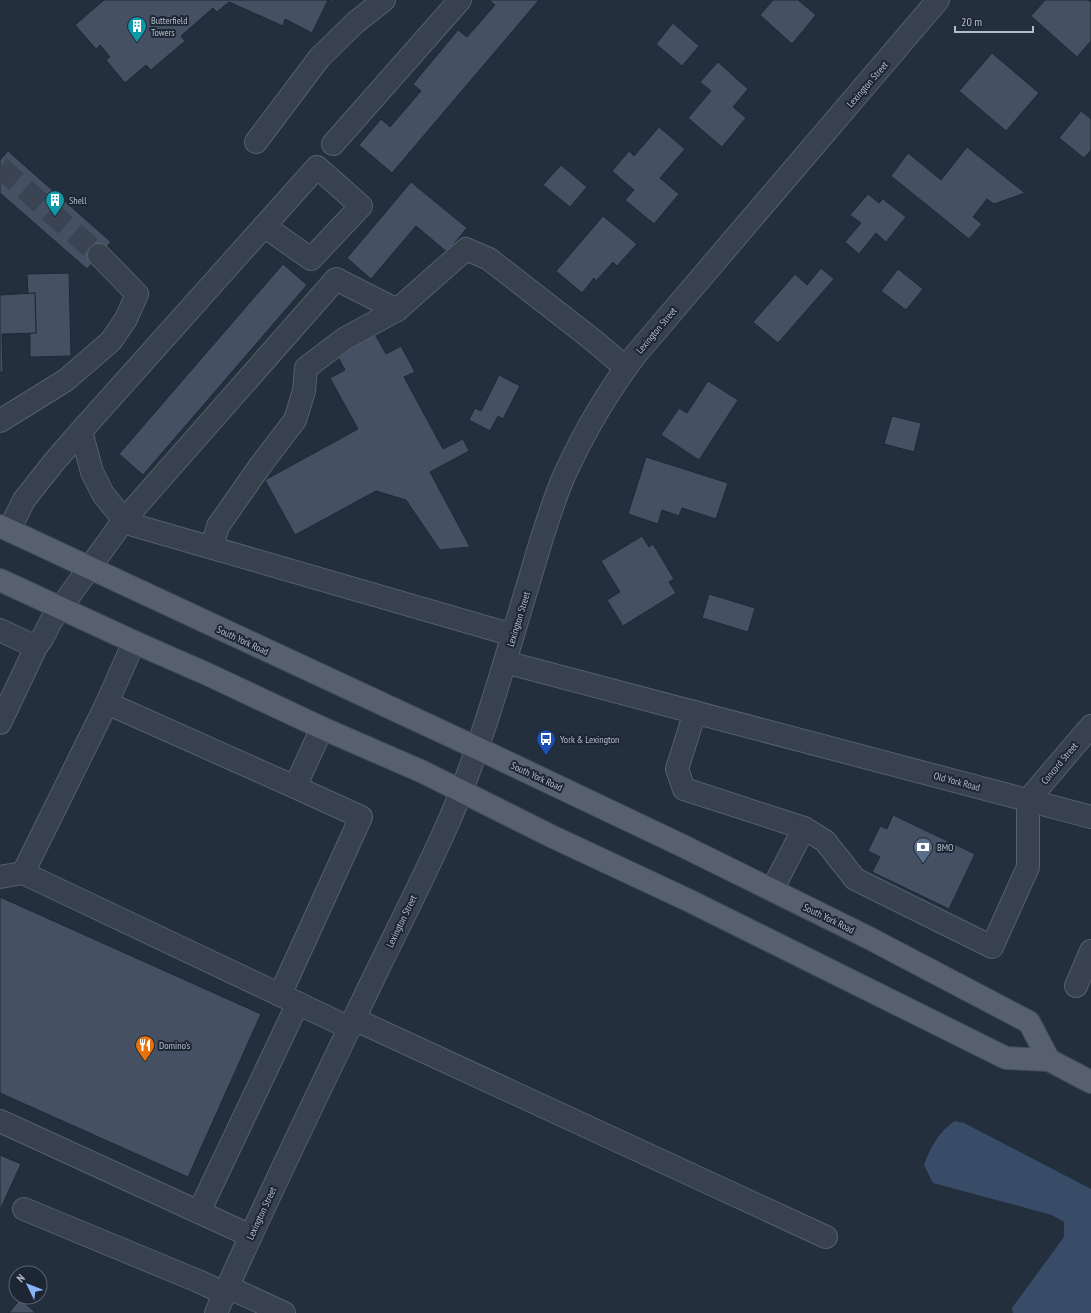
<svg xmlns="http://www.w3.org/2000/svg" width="1091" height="1313" font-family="'PT Sans Narrow',sans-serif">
	<rect width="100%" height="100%" fill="#242f3e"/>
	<!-- water -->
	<path fill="#394c67" d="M955,1121L964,1123L1091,1189V1313H1013L1012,1308L1064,1237V1222L1052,1215L933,1183L924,1165C930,1148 939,1131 955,1121Z"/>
	<!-- building -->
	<g fill="#455162" stroke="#1f2835">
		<polygon points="104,0 335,0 334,2 328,0 312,33 285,19 283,26 229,2 217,12 213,8 181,36 185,41 151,70 146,65 125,83 106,60 110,57 100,45 96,49 75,25"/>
		<polygon points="489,0 539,0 392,173 359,145 381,119 390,127 421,91 413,84 458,30 467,37 495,5"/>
		<polygon points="773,0 798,0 816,15 792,44 760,15"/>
		<polygon points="1045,0 1088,0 1091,2 1091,41 1077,57 1031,16"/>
		<polygon points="673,23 699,46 682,66 656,44"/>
		<polygon points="992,53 1039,93 1006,131 959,91"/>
		<polygon points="718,62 748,89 733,107 746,118 722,147 688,118 711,91 700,82"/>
		<polygon points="1081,111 1091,119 1091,150 1084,158 1059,138"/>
		<polygon points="659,127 685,149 660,178 679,194 654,224 625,200 634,190 612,171 629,151 634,156"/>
		<polygon points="967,147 1025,193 994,204 987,199 973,217 982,224 969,239 891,176 908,153 941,180"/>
		<polygon points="8,151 111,242 87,269 0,193 0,160"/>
		<polygon points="561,165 587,187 570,207 543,185"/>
		<polygon points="411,182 467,228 447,252 416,226 371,279 347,258"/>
		<polygon points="868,194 879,203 883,199 906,217 886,242 876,233 859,254 845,242 861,223 850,215"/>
		<polygon points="603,216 637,244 617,266 613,262 596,281 594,278 582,293 556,271"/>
		<polygon points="283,264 307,285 143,475 119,454"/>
		<polygon points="821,268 834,279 778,343 753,322 795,274 807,285"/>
		<polygon points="898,269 923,289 906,310 881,291"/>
		<polygon points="69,273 71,356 30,357 30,333 36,333 35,293 28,294 27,274"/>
		<polygon points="35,293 36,333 2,334 3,372 0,372 0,295"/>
		<polygon points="372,329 386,354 401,346 415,372 404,377 443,449 463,439 469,451 430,472 470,547 440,550 406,500 376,491 295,535 265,480 358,429 330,378 345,370 334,350"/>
		<polygon points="499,375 520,386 503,419 498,416 490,431 469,420 475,408 481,411"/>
		<polygon points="708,381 738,400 699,460 661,435 679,408 687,413"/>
		<polygon points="892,416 921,423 914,452 884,444"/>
		<polygon points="646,457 728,483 716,519 682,508 679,516 662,510 658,524 628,514"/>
		<polygon points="642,536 649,547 653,544 674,579 669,582 676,593 623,626 607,600 620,592 601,561"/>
		<polygon points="709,594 755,608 748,632 702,618"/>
		<polygon points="893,815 975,854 949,909 872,872 880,857 868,851 880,826 887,829"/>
		<polygon points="0,897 261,1014 188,1177 0,1093"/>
		<polygon points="0,1155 21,1164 0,1210"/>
		<polygon points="20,1299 36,1313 9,1313"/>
	</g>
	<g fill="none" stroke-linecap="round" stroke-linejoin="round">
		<!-- minor-tunnel -->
		<polyline stroke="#3a4453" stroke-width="22" stroke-dasharray="22 11" stroke-linecap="butt" points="0,167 99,255"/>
		<defs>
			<g id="minor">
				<polyline points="256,142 320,57 356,22 384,0"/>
				<polyline points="333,144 460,0"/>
				<polyline points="0,421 66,380 111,341 126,319 137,294 99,255"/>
				<polyline points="81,431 92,472 103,494 124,520 133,525 513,635"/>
				<polyline points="9,530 24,500 54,462 81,431 317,167 361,206 311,259 264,226"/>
				<polyline points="212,547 218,526 260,466 295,420 304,391 306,368 344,339 397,310 466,249 489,259 593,340 626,368"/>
				<polyline points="0,630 36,647"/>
				<polyline points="134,642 107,703 23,873 350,1028"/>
				<polyline points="505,662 1091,817"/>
				<polyline points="107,703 295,787 322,728"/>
				<polyline points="695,712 677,769 684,789 804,828 772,890"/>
				<polyline points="0,723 36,647 43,637 51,621 124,520 336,279 397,310"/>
				<polyline points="804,828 825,841 855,879 992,947 1028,867 1028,800 1091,726"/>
				<polyline points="0,877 23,873"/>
				<polyline points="1076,986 1091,951"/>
				<polyline points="280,995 361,817 295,787"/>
				<polyline points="354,1019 826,1237"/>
				<polyline points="0,1121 251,1236"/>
				<polyline points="24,1209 198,1281 224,1293"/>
				<polyline points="199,1212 298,1003"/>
				<polyline points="228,1287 284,1313"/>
				<path d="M216,1313C267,1197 323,1083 378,969C402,920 427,871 449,821C481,747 503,668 526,591C538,552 548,513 564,476C584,432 608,391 637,353L938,0"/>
			</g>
			<g id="major">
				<polyline points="0,526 477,748 681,845 869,938 1029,1022 1049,1060"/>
				<polyline points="0,580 134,642 207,674 322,728 423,772 551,836 690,901 1006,1058 1049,1060 1091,1082"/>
			</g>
		</defs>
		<!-- minor casing -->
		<use href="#minor" stroke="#565f6c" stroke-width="24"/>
		<!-- major casing -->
		<use href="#major" stroke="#414a57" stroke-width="24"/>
		<!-- minor -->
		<use href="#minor" stroke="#38414e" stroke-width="22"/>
		<!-- major -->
		<use href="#major" stroke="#56606e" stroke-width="22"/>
	</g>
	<!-- icons -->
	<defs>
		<symbol id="building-pin" viewBox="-11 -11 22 30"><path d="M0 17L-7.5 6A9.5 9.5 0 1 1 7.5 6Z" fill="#0f9aa8" stroke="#1d2633"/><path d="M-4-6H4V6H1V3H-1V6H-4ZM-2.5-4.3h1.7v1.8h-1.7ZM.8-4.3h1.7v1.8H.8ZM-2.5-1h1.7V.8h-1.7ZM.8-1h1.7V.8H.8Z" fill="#fff"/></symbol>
		<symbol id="bus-pin" viewBox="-11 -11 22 30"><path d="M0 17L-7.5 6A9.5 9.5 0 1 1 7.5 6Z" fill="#1a4fb4" stroke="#1d2633"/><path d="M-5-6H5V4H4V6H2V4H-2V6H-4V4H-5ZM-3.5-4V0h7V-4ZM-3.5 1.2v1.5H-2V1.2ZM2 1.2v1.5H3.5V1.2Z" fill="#fff"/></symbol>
		<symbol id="bank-pin" viewBox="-11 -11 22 30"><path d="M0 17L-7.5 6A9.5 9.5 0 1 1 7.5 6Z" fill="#5c6f8a" stroke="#1d2633"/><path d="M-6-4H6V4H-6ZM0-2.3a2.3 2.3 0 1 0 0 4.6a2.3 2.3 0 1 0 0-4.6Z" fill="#fff"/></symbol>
		<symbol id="restaurant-pin" viewBox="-11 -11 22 30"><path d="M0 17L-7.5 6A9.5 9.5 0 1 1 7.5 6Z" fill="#e8710a" stroke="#1d2633"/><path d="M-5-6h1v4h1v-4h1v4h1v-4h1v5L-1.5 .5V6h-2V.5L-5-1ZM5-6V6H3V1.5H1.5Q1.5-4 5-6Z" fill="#fff"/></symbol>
	</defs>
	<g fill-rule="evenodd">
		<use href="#building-pin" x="126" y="15" width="22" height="30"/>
		<use href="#building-pin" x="44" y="189" width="22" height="30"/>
		<use href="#bus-pin" x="535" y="728" width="22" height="30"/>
		<use href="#bank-pin" x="912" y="836" width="22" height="30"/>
		<use href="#restaurant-pin" x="134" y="1034" width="22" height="30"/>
	</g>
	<g text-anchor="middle" stroke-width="4" stroke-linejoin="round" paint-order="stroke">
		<!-- poi labels -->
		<g font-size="10" fill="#b4bcc9" stroke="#1d2633" text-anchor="start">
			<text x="151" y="24">Butterfield<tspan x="151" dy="12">Towers</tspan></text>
			<text x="69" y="204">Shell</text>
			<text x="560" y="743">York &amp; Lexington</text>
			<text x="937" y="851">BMO</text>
			<text x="159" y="1049">Domino's</text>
		</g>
		<!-- street labels -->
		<g font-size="10" fill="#b4bcc9" stroke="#1d2633">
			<text transform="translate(867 84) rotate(-49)" y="4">Lexington Street</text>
			<text transform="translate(656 330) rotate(-50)" y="4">Lexington Street</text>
			<text transform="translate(518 619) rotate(-73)" y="4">Lexington Street</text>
			<text transform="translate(243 640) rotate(25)" y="4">South York Road</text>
			<text transform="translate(1059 763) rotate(-50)" y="4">Concord Street</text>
			<text transform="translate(537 776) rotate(25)" y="4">South York Road</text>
			<text transform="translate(957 781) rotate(15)" y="4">Old York Road</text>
			<text transform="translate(829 918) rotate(26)" y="4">South York Road</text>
			<text transform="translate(401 921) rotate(-64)" y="4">Lexington Street</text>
			<text transform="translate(261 1213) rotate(-65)" y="4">Lexington Street</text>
		</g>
	</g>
	<!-- north arrow -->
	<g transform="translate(28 1285) rotate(313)"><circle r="19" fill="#1d2633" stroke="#59626f"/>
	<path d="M0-3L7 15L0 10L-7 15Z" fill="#8ab4f8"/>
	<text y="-6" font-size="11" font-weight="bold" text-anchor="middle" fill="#b4bcc9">N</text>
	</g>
	<!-- scale -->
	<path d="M955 26v6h78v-6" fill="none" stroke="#b4bcc9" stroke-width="2"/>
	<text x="961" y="26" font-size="12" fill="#b4bcc9" stroke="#1d2633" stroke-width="3" paint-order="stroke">20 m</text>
</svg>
